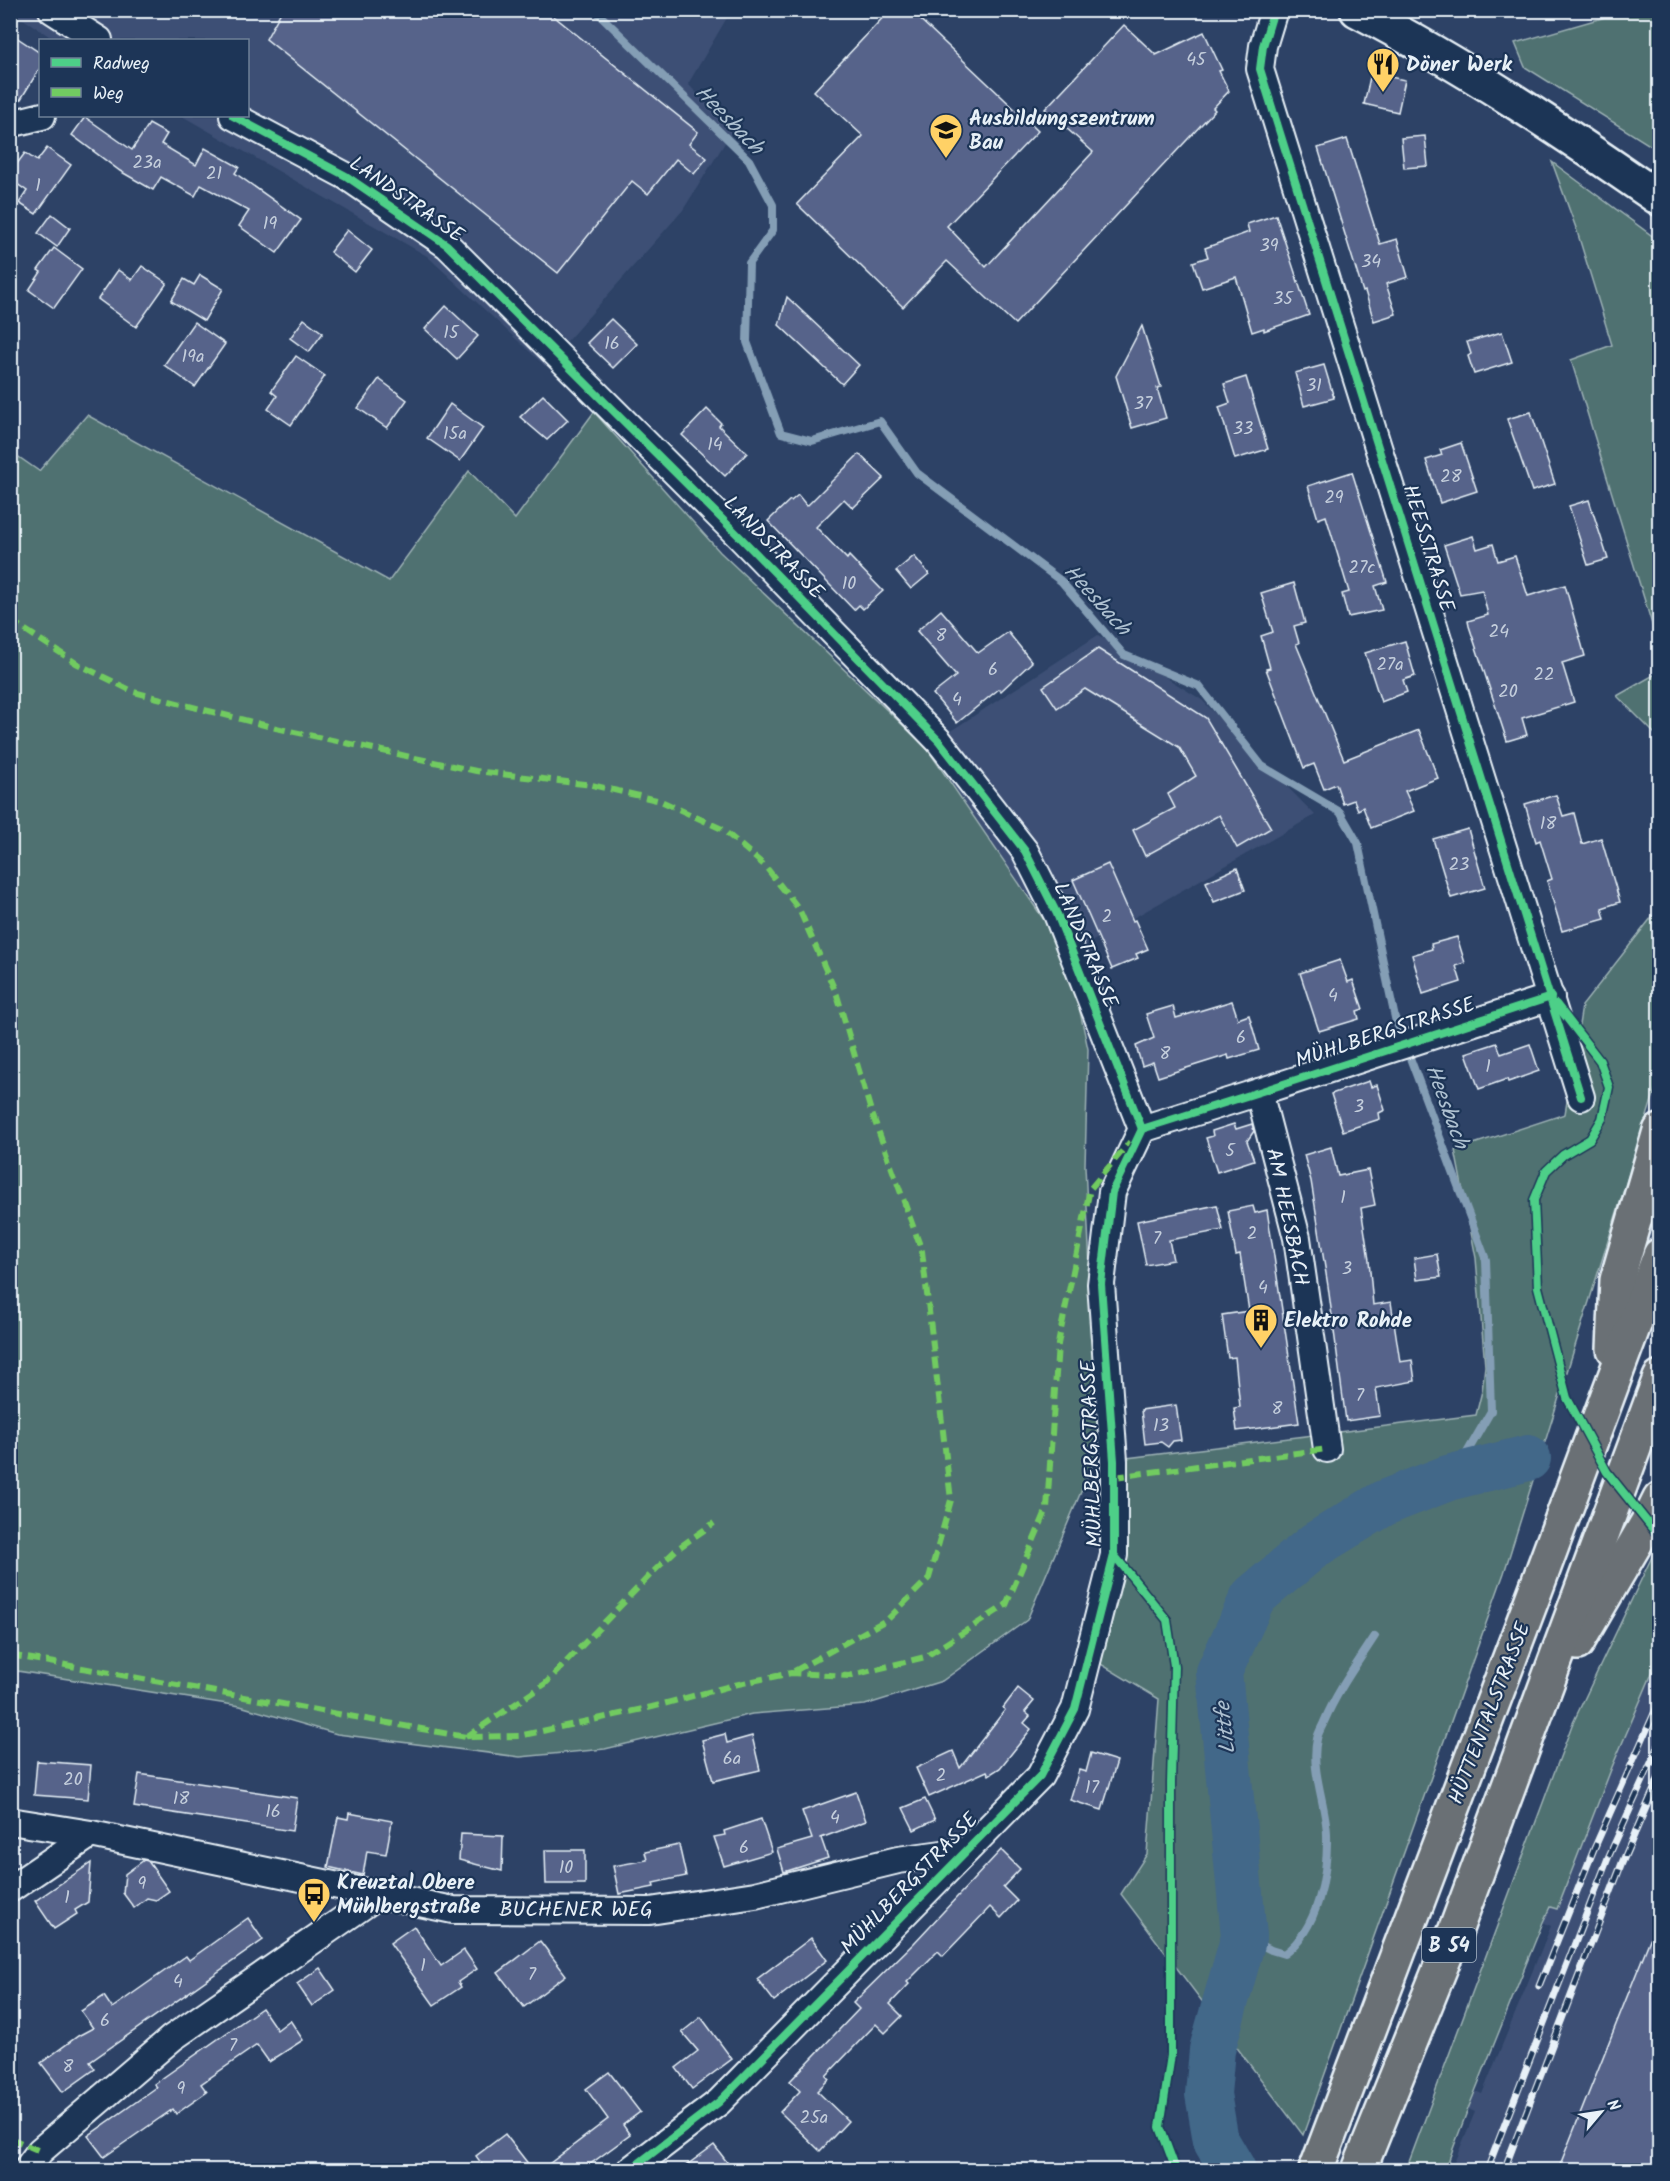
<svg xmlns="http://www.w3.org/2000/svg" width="1670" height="2181" font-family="Kalam,sans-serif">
	<rect width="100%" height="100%" fill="#2d4266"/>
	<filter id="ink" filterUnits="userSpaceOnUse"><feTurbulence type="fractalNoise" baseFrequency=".0167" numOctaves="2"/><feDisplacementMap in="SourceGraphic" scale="12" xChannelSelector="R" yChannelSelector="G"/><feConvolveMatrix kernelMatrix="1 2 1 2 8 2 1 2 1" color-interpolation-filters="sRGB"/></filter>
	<g filter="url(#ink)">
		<!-- built -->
		<g fill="#3c4f74">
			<polygon points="11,11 731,11 688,84 733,130 683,210 545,366 427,256 182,116 248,116 248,40 55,40"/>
			<polygon points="1098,635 1202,700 1315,815 1068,955 926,747"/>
			<polygon points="1659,1657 1659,2170 1451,2170 1475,2112 1468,2109 1475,2091 1482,2094 1551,1926 1543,1922 1550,1907 1557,1909 1612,1767"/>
		</g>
		<!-- green -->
		<g fill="#507171" stroke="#9cb1b4" stroke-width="1.5">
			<polygon points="1626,11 1659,11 1659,151 1525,67 1515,43"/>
			<polygon points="1552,162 1659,241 1659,647 1571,360 1612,345 1576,228"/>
			<polygon points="594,412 720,552 926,747 1068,955 1088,1049 1085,1166 1099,1449 1027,1620 942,1681 865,1705 752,1714 605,1749 520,1757 337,1734 240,1706 11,1670 10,451 39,471 87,415 389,581 469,471 515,519"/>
			<polygon points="1659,672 1659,738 1617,696"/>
			<polygon points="1659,908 1659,1078 1504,1573 1303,2135 1121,1894 1147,1854 1159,1699 1099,1663 1128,1552 1127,1458 1476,1415 1482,1391 1485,1366 1476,1258 1455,1150 1565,1114 1582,1006"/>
			<polygon points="1659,1542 1659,1657 1612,1767 1557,1909 1550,1907 1543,1922 1468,2109 1445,2170 1406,2170 1572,1725"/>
		</g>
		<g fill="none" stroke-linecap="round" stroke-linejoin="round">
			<!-- stream -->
			<g stroke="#849eb5" stroke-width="8">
				<polyline points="595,10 749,160 773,205 773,230 749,263 747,342 781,433 812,441 880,421 917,473 1061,581 1124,655 1199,686 1262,766 1340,812 1358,843 1395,1018 1486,1260 1491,1411 1461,1463 1448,1478"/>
				<path d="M1244,1936L1271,1950L1284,1954C1318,1929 1328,1875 1327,1834C1326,1804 1310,1769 1317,1739C1318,1733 1322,1727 1324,1722C1337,1691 1357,1664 1375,1636"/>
			</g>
			<!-- river -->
			<polyline stroke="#426789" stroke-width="46" points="1233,2170 1216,2141 1208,2094 1212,2050 1244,1936 1219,1672 1253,1597 1315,1545 1384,1503 1448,1478 1528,1458"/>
		</g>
		<!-- building -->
		<g fill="#56648a" stroke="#e8f1f8" stroke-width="1.5">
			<polygon points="282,10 546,10 698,132 689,144 707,158 694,174 676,159 648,194 632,181 558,273 266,39"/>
			<polygon points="890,10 910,10 1038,131 947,226 986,267 1093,152 1045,109 1124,25 1156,55 1204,32 1222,70 1219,71 1229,91 1213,108 1215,110 1015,324 947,261 903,307 797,204 863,136 814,91"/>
			<polygon points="10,33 40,53 40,68 16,107 10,108"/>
			<polygon points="1371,73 1405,80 1398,112 1364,104"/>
			<polygon points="85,117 132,150 149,124 167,134 161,144 196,165 205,148 239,167 235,173 301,220 277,253 239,226 249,211 201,185 195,196 161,177 153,190 120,171 72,135"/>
			<polygon points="1425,136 1428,166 1404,168 1401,138"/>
			<polygon points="1347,139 1380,244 1397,239 1408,277 1386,284 1396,314 1374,321 1365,291 1363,292 1318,148"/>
			<polygon points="47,148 71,165 36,214 19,203 27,191 10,179 10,173 25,153 37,161"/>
			<polygon points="52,214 70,228 57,247 38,233"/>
			<polygon points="1276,215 1309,315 1264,331 1264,328 1252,332 1236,277 1202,288 1193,262 1208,257 1205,248 1249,232 1247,224"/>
			<polygon points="347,230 372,250 355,272 330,252"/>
			<polygon points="54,248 82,269 54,308 29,290 41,272 38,270"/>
			<polygon points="142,266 167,283 136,327 98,299 118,270 132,280"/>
			<polygon points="200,275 223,289 204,321 171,301 184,279 194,285"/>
			<polygon points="787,297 859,365 842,384 779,325"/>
			<polygon points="446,306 478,336 457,359 425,329"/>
			<polygon points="304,319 323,333 309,352 290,338"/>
			<polygon points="611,319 637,344 613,368 587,343"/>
			<polygon points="194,322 225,344 195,387 164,365"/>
			<polygon points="1142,326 1161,387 1157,388 1166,418 1132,428 1116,376"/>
			<polygon points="1502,332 1512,362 1474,374 1468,356 1471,354 1467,342"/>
			<polygon points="296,356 325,376 291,425 268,409 277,396 271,391"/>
			<polygon points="1324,365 1334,398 1304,406 1295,373"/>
			<polygon points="1246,377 1268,449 1235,459 1219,407 1230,403 1224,384"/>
			<polygon points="379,379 407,400 387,428 358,408"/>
			<polygon points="543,395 568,420 547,440 520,417"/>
			<polygon points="450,404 483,428 460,461 427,438"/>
			<polygon points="707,409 721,423 719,426 747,453 725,476 682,435"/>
			<polygon points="1531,412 1555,484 1532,491 1507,419"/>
			<polygon points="1461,443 1477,491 1440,503 1426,460 1442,455 1440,450"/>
			<polygon points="859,454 884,478 853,508 844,499 816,527 847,559 849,556 883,591 863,609 859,605 854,610 768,521 790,500 791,501 798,495 807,506"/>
			<polygon points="1352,472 1387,582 1375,586 1382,610 1348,617 1342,594 1349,592 1326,516 1318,519 1308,486"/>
			<polygon points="1589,500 1608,559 1588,565 1569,506"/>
			<polygon points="1473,536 1477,549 1493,544 1498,561 1515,556 1528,596 1565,585 1585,656 1562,663 1574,702 1522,718 1527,735 1507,741 1469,626 1468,621 1488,615 1482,590 1460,594 1444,545"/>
			<polygon points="914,556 929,574 911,589 896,571"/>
			<polygon points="1294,583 1305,623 1294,626 1299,643 1296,644 1344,760 1419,730 1438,778 1405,791 1414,811 1371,828 1363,807 1358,810 1354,800 1343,804 1336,784 1324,789 1314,764 1304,768 1266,669 1270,668 1261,636 1273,632 1261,593"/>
			<polygon points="941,610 978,653 1008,632 1032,662 1001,691 999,689 957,723 933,694 956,676 917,631"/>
			<polygon points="1405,641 1415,676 1403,680 1407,692 1381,702 1365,653"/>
			<polygon points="1098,649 1206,718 1271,828 1237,848 1219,815 1145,856 1133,830 1175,808 1168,794 1196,776 1179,747 1085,689 1057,708 1043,687"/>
			<polygon points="1556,795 1563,816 1574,813 1582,844 1601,838 1620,902 1602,908 1605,919 1562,931 1547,881 1552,879 1540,840 1536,842 1525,804"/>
			<polygon points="1468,829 1485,888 1451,898 1433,839"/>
			<polygon points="1108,864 1133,921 1135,920 1148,949 1136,954 1138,958 1112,969 1073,880"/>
			<polygon points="1237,868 1245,890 1214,902 1206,882"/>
			<polygon points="1457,937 1465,963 1456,966 1461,982 1423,994 1412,955 1432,949 1431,944"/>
			<polygon points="1340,960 1348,982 1353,980 1363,1009 1357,1011 1359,1019 1319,1031 1300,973"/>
			<polygon points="1232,1001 1238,1019 1249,1015 1259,1050 1229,1059 1228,1055 1158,1077 1153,1062 1142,1066 1136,1046 1154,1038 1146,1014 1173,1006 1176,1018"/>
			<polygon points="1497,1043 1501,1054 1530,1044 1539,1071 1508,1082 1507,1079 1479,1089 1466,1053"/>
			<polygon points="1369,1081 1371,1087 1377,1085 1385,1110 1379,1113 1380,1119 1343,1131 1331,1094"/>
			<polygon points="1234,1124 1236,1129 1252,1124 1254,1131 1247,1141 1254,1160 1217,1172 1206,1138 1213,1136 1212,1131"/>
			<polygon points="1331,1147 1338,1176 1368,1170 1375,1205 1361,1208 1369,1260 1373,1305 1391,1302 1400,1362 1412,1360 1415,1381 1376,1388 1380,1416 1346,1421 1328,1286 1311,1181 1304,1155"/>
			<polygon points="1217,1205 1223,1230 1169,1240 1173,1260 1146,1265 1137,1221"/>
			<polygon points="1253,1206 1255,1213 1267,1210 1299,1423 1237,1431 1234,1408 1240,1407 1235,1357 1228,1358 1222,1315 1249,1311 1240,1254 1236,1255 1228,1211"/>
			<polygon points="1437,1254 1441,1277 1417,1280 1414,1258"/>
			<polygon points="1176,1405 1181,1440 1173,1441 1168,1447 1161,1442 1145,1444 1141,1410"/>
			<polygon points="1018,1688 1034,1701 1025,1712 1030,1716 1024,1723 1031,1729 1008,1758 1000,1768 989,1775 987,1771 929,1797 916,1768 953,1751 960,1768 1005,1710 1003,1708"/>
			<polygon points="725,1734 727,1743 752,1736 760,1770 713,1781 702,1740"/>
			<polygon points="1091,1753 1117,1761 1102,1810 1070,1800 1079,1770 1086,1772"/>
			<polygon points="37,1761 91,1765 88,1799 34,1795"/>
			<polygon points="139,1774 297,1798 292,1831 134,1807"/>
			<polygon points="856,1792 866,1821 821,1838 828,1858 784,1872 777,1849 812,1839 802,1811"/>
			<polygon points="925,1799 935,1820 914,1830 903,1808"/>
			<polygon points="349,1813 392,1821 386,1854 367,1851 363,1875 328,1867 338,1817 348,1819"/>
			<polygon points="761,1819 772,1852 724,1866 714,1837 725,1835 724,1831"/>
			<polygon points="461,1834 503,1836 502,1871 459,1860"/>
			<polygon points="679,1845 686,1876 653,1883 654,1887 619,1894 613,1866 647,1860 645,1852"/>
			<polygon points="545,1850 585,1850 585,1884 546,1884"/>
			<polygon points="1001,1850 1020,1869 1003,1887 1017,1901 1001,1918 990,1907 943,1956 938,1951 907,1982 909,1984 890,2004 902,2016 885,2033 876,2024 826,2076 829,2079 817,2091 848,2121 820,2151 780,2112 800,2091 790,2081 859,2009 853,2003 914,1943"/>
			<polygon points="144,1860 148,1861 169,1891 156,1900 147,1898 134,1908 123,1893 125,1874"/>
			<polygon points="91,1863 88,1902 75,1910 77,1914 54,1929 35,1901"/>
			<polygon points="248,1918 263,1940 90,2062 95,2069 63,2092 41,2063 78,2036 93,2028 81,2011 104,1996 112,2008 186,1956 189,1960"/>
			<polygon points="1658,1919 1659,2170 1558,2170"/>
			<polygon points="414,1926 441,1966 464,1950 477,1969 458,1982 461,1987 434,2005 390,1943"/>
			<polygon points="811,1938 827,1960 774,2001 757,1979"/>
			<polygon points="540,1941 566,1975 524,2007 498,1973"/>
			<polygon points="320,1968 335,1990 312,2006 297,1984"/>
			<polygon points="262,2008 277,2030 290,2020 303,2040 269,2062 257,2045 201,2084 207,2092 176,2114 173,2109 104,2157 88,2136 157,2087 154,2084"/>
			<polygon points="701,2017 732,2059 692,2089 676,2068 698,2051 682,2032"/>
			<polygon points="609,2072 640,2112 623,2125 630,2135 582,2170 541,2170 608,2119 586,2089"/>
			<polygon points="505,2134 533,2170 486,2170 476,2156"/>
			<polygon points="714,2145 733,2170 680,2170"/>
		</g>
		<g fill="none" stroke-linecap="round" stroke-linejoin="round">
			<defs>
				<g id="street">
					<polyline points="52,10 99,40"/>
					<polyline points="1274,10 1263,46 1260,69 1581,1097"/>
					<polyline points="233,116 346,176 447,245 740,537 939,741 1025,851 1057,914 1142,1129"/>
					<polyline points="10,124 42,116"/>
					<polyline points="1259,1092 1297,1238 1327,1449"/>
					<polyline points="10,1821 91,1834 453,1910 650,1911 755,1895 898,1860 964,1851"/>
					<polyline points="10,1889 91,1834"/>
					<polyline points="26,2170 40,2151 172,2038 380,1894"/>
					<polyline points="630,2170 719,2102 1040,1776 1075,1709 1114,1555 1114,1461 1101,1284 1112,1192 1142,1129 1259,1092 1551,997"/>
				</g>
				<path id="secondary" d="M1357,10C1463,65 1562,131 1660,199"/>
				<g id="highway">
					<polyline points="1614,1349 1617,1280 1660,1131"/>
					<polyline points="1577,1643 1653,1513 1660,1499"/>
					<polyline points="1316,2170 1534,1594 1660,1255"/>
					<polyline points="1359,2170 1456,1929 1660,1378"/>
				</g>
			</defs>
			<!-- street casing -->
			<use href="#street" stroke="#e8f1f8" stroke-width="30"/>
			<!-- secondary casing -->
			<use href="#secondary" stroke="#e8f1f8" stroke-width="38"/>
			<!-- highway casing -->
			<use href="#highway" stroke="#e8f1f8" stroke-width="38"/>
			<!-- street -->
			<use href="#street" stroke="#1d3557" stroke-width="26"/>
			<!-- secondary -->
			<use href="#secondary" stroke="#1d3557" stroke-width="33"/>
			<!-- highway -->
			<use href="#highway" stroke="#6a7074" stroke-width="33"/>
			<defs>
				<g id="rail">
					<polyline points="1539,1986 1594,1849 1660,1700"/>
					<polyline points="1487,2170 1608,1858 1660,1743"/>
					<polyline points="1504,2170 1622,1863 1660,1775"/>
				</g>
			</defs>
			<!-- rail casing -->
			<use href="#rail" stroke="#e8f1f8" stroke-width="7"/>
			<!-- rail -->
			<use href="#rail" stroke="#1d3557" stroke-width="4.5" stroke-dasharray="14" stroke-linecap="butt"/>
			<!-- quiet -->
			<g stroke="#71cb61" stroke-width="6" stroke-dasharray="12 6" stroke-linecap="butt">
				<polyline points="10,620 76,663 134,692 276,728 476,771 592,785 661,801 722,829 765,866 799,909 837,995 870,1108 922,1251 951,1500 929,1578 888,1619 791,1673"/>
				<polyline points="1114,1477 1327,1449"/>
				<polyline points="10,1655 466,1737 519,1736 652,1707 734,1685 791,1673 849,1676 925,1657 1006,1605 1047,1509 1058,1344 1090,1189 1130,1142"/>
				<polyline points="466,1737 545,1684 652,1573 677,1549 714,1523"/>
				<polyline points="10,2138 40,2151"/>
			</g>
			<defs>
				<g id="cycleway">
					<polyline points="1274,10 1263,46 1260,69 1581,1097"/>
					<polyline points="233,116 346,176 447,245 740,537 939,741 1025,851 1057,914 1142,1129"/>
					<polyline points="1556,1004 1600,1061 1609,1087 1602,1119 1590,1139 1563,1155 1546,1171 1534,1200 1538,1287 1567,1398 1607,1472 1660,1538"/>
					<polyline points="1114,1555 1167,1620 1174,1666 1171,1783 1171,2055 1160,2127 1176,2170"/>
					<polyline points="630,2170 719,2102 1040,1776 1075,1709 1114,1555 1114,1461 1101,1284 1112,1192 1142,1129 1259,1092 1551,997"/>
				</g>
			</defs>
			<!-- cycleway casing -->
			<use href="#cycleway" stroke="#1d3557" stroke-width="11"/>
			<!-- cycleway -->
			<use href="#cycleway" stroke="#4dcf88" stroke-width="8"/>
		</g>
	</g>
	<!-- icons -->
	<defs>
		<symbol id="restaurant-pin" viewBox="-11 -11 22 30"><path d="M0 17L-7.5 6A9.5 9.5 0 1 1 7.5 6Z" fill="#ffd166" stroke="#1d3557"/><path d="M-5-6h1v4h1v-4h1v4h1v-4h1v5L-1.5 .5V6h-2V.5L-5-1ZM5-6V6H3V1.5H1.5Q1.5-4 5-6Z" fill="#111"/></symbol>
		<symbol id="school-pin" viewBox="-11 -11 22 30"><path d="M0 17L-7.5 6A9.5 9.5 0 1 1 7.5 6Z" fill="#ffd166" stroke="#1d3557"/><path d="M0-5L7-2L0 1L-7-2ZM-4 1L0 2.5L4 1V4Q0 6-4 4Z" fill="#111"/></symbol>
		<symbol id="building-pin" viewBox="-11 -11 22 30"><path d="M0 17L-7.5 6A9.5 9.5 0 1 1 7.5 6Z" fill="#ffd166" stroke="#1d3557"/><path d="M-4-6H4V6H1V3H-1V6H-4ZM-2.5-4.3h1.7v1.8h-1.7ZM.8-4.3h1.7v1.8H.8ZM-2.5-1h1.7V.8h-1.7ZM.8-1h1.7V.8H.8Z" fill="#111"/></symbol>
		<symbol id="bus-pin" viewBox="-11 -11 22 30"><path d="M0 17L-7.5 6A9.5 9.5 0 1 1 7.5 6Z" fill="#ffd166" stroke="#1d3557"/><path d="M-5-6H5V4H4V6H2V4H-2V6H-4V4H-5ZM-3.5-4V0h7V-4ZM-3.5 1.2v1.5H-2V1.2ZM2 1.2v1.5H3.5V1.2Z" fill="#111"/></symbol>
	</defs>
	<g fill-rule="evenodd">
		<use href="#restaurant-pin" x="1364" y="45" width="38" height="52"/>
		<use href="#school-pin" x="927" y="111" width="38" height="52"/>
		<use href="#building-pin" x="1242" y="1301" width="38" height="52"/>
		<use href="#bus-pin" x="295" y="1875" width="38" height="52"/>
	</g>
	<g text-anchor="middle" stroke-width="4.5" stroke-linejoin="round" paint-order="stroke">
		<!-- number labels -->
		<g font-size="18" fill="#c4cedc">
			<text x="1196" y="65">45</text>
			<text x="147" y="168">23a</text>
			<text x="214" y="179">21</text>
			<text x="38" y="191">1</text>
			<text x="270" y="229">19</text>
			<text x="1269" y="251">39</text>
			<text x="1371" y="267">34</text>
			<text x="1283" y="304">35</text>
			<text x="451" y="338">15</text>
			<text x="612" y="349">16</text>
			<text x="193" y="362">19a</text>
			<text x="1314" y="391">31</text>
			<text x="1143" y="409">37</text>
			<text x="1243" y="434">33</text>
			<text x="455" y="439">15a</text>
			<text x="715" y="450">14</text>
			<text x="1451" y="482">28</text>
			<text x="1334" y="503">29</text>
			<text x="1362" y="573">27c</text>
			<text x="849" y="589">10</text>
			<text x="1499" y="637">24</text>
			<text x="941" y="641">8</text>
			<text x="1390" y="670">27a</text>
			<text x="993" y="675">6</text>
			<text x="1544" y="680">22</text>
			<text x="1508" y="697">20</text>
			<text x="957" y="705">4</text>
			<text x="1548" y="829">18</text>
			<text x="1459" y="870">23</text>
			<text x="1107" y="922">2</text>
			<text x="1333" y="1001">4</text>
			<text x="1241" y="1043">6</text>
			<text x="1165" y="1059">8</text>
			<text x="1488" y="1072">1</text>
			<text x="1359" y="1112">3</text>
			<text x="1230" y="1156">5</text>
			<text x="1343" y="1203">1</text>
			<text x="1252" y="1239">2</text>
			<text x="1157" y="1244">7</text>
			<text x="1347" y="1274">3</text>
			<text x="1263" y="1293">4</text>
			<text x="1360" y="1401">7</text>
			<text x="1277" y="1414">8</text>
			<text x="1161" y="1431">13</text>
			<text x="732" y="1764">6a</text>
			<text x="941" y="1781">2</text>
			<text x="73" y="1785">20</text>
			<text x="1092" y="1793">17</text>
			<text x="181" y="1804">18</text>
			<text x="273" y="1817">16</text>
			<text x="835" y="1823">4</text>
			<text x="744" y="1853">6</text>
			<text x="566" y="1873">10</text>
			<text x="142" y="1889">9</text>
			<text x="67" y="1903">1</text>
			<text x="423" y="1971">1</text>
			<text x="532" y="1980">7</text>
			<text x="178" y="1987">4</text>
			<text x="105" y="2026">6</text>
			<text x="233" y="2051">7</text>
			<text x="68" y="2072">8</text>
			<text x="181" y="2094">9</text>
			<text x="814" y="2123">25a</text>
		</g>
		<!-- shield labels -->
		<rect fill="#1d3557" stroke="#abb9c8" stroke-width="1.5" x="1422" y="1928" width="54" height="34" rx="4.5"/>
		<g font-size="20" font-weight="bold" fill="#e8f1f8">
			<text x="1449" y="1952">B 54</text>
		</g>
		<!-- poi labels -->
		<g font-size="21" font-weight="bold" fill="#e8f1f8" stroke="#1d3557" text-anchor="start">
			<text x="1406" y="71">Döner Werk</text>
			<text x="969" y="125">Ausbildungszentrum<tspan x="969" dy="24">Bau</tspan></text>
			<text x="1284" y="1327">Elektro Rohde</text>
			<text x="337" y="1889">Kreuztal Obere<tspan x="337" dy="24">Mühlbergstraße</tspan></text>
		</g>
		<!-- street labels -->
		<g font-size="21" fill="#e8f1f8" stroke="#1d3557">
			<text transform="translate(407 199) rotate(35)" y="7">LANDSTRASSE</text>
			<text transform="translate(774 547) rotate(46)" y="7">LANDSTRASSE</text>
			<text transform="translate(1429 548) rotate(73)" y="7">HEESSTRASSE</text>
			<text transform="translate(1086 945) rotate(67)" y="7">LANDSTRASSE</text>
			<text transform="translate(1385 1032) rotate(-18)" y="7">MÜHLBERGSTRASSE</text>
			<text transform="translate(1288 1217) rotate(78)" y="7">AM HEESBACH</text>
			<text transform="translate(1091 1454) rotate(-92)" y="7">MÜHLBERGSTRASSE</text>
			<text transform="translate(1489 1713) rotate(-69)" y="7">HÜTTENTALSTRASSE</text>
			<text transform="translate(909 1883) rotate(-46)" y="7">MÜHLBERGSTRASSE</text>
			<text x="576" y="1916">BUCHENER WEG</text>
		</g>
		<!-- water labels -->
		<g font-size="22" font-style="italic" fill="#aec1d1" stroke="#1d3557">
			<text transform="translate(730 119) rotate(46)" y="8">Heesbach</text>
			<text transform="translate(1098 599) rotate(48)" y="8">Heesbach</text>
			<text transform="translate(1448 1106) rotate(70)" y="8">Heesbach</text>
			<text transform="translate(1224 1728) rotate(-96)" y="8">Littfe</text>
		</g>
	</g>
	<!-- margin -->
	<rect width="1670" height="2181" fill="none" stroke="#1d3557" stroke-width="36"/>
	<rect x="18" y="18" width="1634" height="2145" fill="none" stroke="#e8f1f8" stroke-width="2" filter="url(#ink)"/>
	<!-- legend -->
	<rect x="39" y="39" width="210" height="78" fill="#1d3557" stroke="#6e8097" stroke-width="1.5"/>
	<rect x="51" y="58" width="30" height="9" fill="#4dcf88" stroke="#6e8097" stroke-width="1.5"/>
	<text x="93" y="69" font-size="18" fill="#e8f1f8">Radweg</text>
	<rect x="51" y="88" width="30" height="9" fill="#71cb61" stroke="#6e8097" stroke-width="1.5"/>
	<text x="93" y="99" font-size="18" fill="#e8f1f8">Weg</text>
	<!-- north arrow -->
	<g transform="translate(1601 2112) rotate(61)" stroke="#1d3557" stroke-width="4.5" paint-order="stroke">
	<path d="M0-4.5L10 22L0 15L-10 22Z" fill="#e8f1f8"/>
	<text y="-9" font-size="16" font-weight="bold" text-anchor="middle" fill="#e8f1f8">N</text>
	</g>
</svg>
